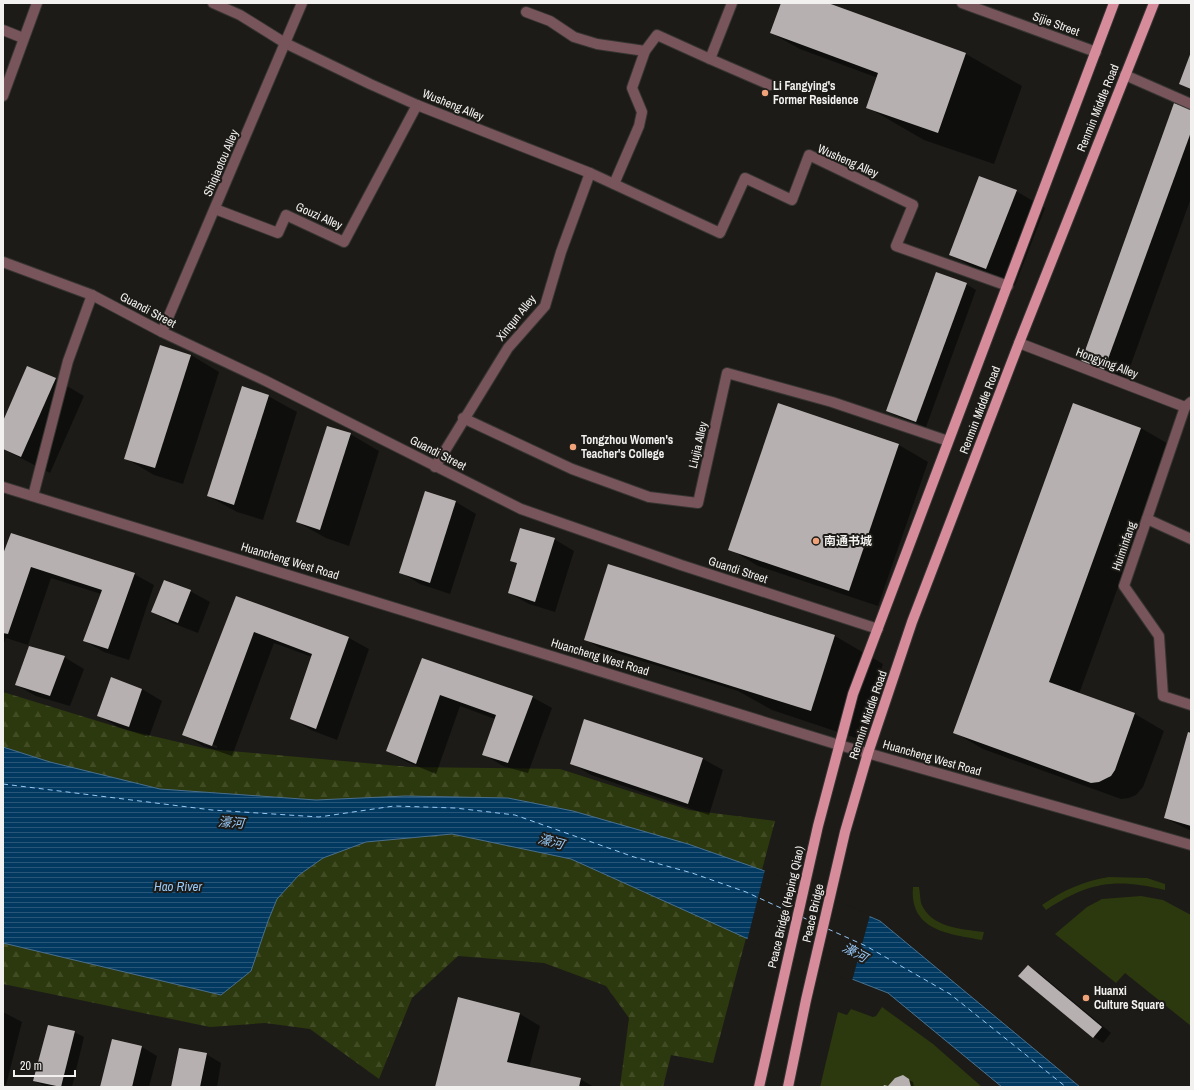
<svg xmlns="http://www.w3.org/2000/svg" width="1194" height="1090" font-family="'Archivo Narrow','Noto Sans SC',sans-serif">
	<defs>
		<pattern id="forest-firs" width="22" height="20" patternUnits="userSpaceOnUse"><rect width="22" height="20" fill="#2c380d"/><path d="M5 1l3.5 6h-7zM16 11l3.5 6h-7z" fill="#414c25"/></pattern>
		<pattern id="water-rules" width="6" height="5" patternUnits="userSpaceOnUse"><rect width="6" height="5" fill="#023961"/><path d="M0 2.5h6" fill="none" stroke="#275678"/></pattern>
	</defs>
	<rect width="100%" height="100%" fill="#1c1b18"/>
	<!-- grass -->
	<g fill="#2c380d">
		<path d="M1109,877L1147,878L1165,884V890C1115,878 1089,882 1046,910L1042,905C1064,890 1083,881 1109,877Z"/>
		<path d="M913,887H919C920,892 920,898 921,903C931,928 961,929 984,932L982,940C950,934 909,931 913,887Z"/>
		<polygon points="1141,896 1163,900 1191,915 1191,1026 1125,973 1116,983 1055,934 1087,907 1102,899"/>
		<polygon points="882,1007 933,1044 982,1087 820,1087 838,1012 847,1015 851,1009 873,1017 876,1016"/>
	</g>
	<!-- forest -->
	<g fill="url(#forest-firs)">
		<polygon points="3,692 127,730 208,749 410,767 560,769 689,810 775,821 762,870 688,844 573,811 508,798 405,796 316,800 160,789 50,762 3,747"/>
		<polygon points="452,834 571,859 746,938 713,1063 671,1055 663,1087 620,1087 629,1018 606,986 544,963 458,956 412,998 379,1079 310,1029 265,1023 210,1027 3,984 3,943 221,995 268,921 277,899 299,875 323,858 366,842"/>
	</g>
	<!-- water -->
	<polygon fill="url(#water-rules)" stroke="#4a708c" points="3,747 50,762 160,789 316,800 405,796 508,798 573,811 688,844 762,870 880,921 1080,1087 1002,1087 888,993 746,938 571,859 452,834 366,842 323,858 299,875 277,899 268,921 251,971 221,995 3,943"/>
	<!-- pier -->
	<polygon fill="#1c1b18" points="765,870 870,915 852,981 747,941"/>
	<!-- shadow -->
	<g fill="#0007" fill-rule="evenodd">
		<polygon points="782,3 825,3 966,54 1022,86 994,164 924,140 867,107 878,78 800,49 771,33"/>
		<polygon points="1191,110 1191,198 1125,381 1082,361"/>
		<polygon points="1016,191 1045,208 1015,285 979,271 950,254"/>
		<polygon points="966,284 976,290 926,427 897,416 887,411"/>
		<polygon points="191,355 219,372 183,484 154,475 125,458"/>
		<polygon points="55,379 84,396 50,473 3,449 3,424"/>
		<polygon points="268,396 297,412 263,520 237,512 208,496"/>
		<polygon points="779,404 899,445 928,462 878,606 758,566 730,549"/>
		<polygon points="1141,428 1170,445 1079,694 1135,714 1164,731 1143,787 1136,795 1129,798 1121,799 983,749 954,732"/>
		<polygon points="350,434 379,451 349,546 326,538 297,522"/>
		<polygon points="426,493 456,502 476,514 450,594 420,584 400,572"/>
		<polygon points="554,539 574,551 555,612 529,604 509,593 518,564 511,560"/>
		<polygon points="3,557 134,574 154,585 129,660 104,652 84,641 101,594 51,578 28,645 6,638 3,645"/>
		<polygon points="609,565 835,636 883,664 859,739 772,710 738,691 600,648 585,639"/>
		<polygon points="190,591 210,602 198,633 172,623 152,612"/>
		<path d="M236,597L349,638L369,649L337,740L311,730L291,718L312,657L274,643L232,756L203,746L183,734ZM203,741L217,746V748L203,744Z"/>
		<polygon points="64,657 84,669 70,706 36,696 16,685"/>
		<polygon points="423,659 532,697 552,708 528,773 503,766 483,754 495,719 460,706 436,774 407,762 387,751"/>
		<polygon points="142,689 162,701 149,737 118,727 99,716"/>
		<polygon points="585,720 703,759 723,770 709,815 591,775 571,763"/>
		<polygon points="1191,734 1191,831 1165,818"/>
		<polygon points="1028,967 1038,972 1111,1033 1103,1043 1094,1037 1019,976"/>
		<polygon points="459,998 520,1014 540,1026 529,1068 580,1079 594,1087 436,1087"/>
		<polygon points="3,1012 22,1022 6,1085 3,1084"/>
		<polygon points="74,1032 84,1037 72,1087 47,1087 34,1081"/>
		<polygon points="113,1040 142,1047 157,1056 149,1087 101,1087"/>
		<polygon points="206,1054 221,1063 217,1087 172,1087"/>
		<polygon points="903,1077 913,1082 914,1087 888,1087"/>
	</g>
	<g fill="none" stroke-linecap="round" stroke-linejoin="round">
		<!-- ferry -->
		<g stroke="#97c8f6" stroke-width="1" stroke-dasharray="5 4" stroke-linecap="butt">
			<polyline points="3,784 212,810 319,817 394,806 455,808 515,815 634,857 692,873 746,892 794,914"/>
			<polyline points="802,917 819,925"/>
			<polyline points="828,929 866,946 950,994 1066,1087"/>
		</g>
	</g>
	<!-- building -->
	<g fill="#b6b1b0">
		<polygon points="781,3 828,3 966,53 938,133 866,108 878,73 770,33"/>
		<polygon points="1191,52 1191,89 1179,84"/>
		<polygon points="1174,103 1191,109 1191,132 1104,370 1081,362"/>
		<polygon points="979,176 1017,190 986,269 949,255"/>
		<polygon points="936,272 967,283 916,422 886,411"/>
		<polygon points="160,345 191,355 155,468 124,459"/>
		<polygon points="27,366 56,378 21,457 3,449 3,421"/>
		<polygon points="242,386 269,395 234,505 207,496"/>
		<polygon points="778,403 899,444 849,591 728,550"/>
		<polygon points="1073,403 1141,428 1049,682 1135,713 1115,770 1111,776 1099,782 1091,783 953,733"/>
		<polygon points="327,426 351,433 320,530 296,522"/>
		<polygon points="425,491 456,501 430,583 399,573"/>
		<polygon points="520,528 555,538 535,602 508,593 517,563 510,561"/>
		<polygon points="11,533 135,573 108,649 83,641 102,590 31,567 8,634 3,633 3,554"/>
		<polygon points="608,564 835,635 811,711 584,640"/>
		<polygon points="164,580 191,590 178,623 151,612"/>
		<polygon points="236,596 349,637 316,729 290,719 312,654 254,632 212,746 182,735"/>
		<polygon points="29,646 65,656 50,696 15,685"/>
		<polygon points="422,658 533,696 508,763 482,755 496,715 440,695 416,764 386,751"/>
		<polygon points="111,677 142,689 129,727 97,716"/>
		<polygon points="584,719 703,758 688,804 570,764"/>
		<polygon points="1188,732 1191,733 1191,826 1164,818"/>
		<polygon points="1028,965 1102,1027 1093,1038 1018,976"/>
		<polygon points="458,997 520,1013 507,1062 581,1078 579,1087 435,1087"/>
		<polygon points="48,1025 75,1031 61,1087 33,1081"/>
		<polygon points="112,1039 142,1046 132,1087 100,1087"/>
		<polygon points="179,1048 207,1053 200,1087 171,1087"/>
		<polygon points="903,1075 909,1079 911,1087 883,1087 884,1085 888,1086 895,1078"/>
	</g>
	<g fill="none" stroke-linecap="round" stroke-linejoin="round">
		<defs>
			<g id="minor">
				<polyline points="213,3 240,15 285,43 370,84 417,105 590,173 720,233 745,178 792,200 809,155 913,205 896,246 1008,286"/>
				<polyline points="732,3 710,59 770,85"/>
				<polyline points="962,3 1096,52"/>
				<polyline points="526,12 550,21 574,37 597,44 645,51"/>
				<polyline points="3,30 23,38"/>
				<polyline points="1125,75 1191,104"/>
				<polyline points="3,96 37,3"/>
				<polyline points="614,184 639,126 642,112 632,88 645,51 657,35 710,59"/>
				<polyline points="215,209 278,233 286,215 344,242 417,105"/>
				<polyline points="3,262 92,295 162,332 266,381 521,509 681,565 878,629"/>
				<polyline points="162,332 302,3"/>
				<polyline points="1019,343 1185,407"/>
				<polyline points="1191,402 1185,407 1124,586 1159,636 1163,696 1191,705"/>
				<polyline points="463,418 572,469 649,497 698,503 727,373 832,402 948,441"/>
				<polyline points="435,467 508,348 545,306 561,252 590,173"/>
				<polyline points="3,487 839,745 1191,845"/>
				<polyline points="33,496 68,361 92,295"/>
				<polyline points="1147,519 1191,539"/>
			</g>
			<g id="major">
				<polyline points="759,1087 818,826 853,694 1114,3"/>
				<polyline points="788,1087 806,1000 845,832 868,753 912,622 1019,343 1154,3"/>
			</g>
		</defs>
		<!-- minor casing -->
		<use href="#minor" stroke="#363532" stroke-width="12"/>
		<!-- major casing -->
		<use href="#major" stroke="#363532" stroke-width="12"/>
		<!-- minor -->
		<use href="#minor" stroke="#78545b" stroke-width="10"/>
		<!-- major -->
		<use href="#major" stroke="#d78c9c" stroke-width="10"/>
	</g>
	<!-- markers -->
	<g fill="#f0a279" stroke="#1c1b18" stroke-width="1.5">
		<circle cx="765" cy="93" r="4"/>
		<circle cx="573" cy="447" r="4"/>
		<circle cx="816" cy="541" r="4"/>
		<circle cx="1086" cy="998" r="4"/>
	</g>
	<g text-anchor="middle" stroke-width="4" stroke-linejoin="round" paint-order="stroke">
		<!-- street labels -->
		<g font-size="12" fill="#f2f1ef" stroke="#1c1b18">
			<text transform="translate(1056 24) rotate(20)" y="4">Sijie Street</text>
			<text transform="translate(453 105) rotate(22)" y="4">Wusheng Alley</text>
			<text transform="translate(1098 108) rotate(-68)" y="4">Renmin Middle Road</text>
			<text transform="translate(848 161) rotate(24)" y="4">Wusheng Alley</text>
			<text transform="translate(221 163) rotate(-67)" y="4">Shiqiaotou Alley</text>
			<text transform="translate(319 216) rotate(24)" y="4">Gouzi Alley</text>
			<text transform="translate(148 310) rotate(28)" y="4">Guandi Street</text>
			<text transform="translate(516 318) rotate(-51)" y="4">Xinqun Alley</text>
			<text transform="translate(1107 363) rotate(21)" y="4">Hongying Alley</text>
			<text transform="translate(980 410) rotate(-69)" y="4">Renmin Middle Road</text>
			<text transform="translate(698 445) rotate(-77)" y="4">Liujia Alley</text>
			<text transform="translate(438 453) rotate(27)" y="4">Guandi Street</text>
			<text transform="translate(1124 546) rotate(-71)" y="4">Huiminfang</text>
			<text transform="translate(290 561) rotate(17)" y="4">Huancheng West Road</text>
			<text transform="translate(738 570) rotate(18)" y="4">Guandi Street</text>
			<text transform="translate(600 657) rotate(17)" y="4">Huancheng West Road</text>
			<text transform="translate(868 715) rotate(-71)" y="4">Renmin Middle Road</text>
			<text transform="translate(932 758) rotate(16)" y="4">Huancheng West Road</text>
			<text transform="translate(786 907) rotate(-77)" y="4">Peace Bridge (Heping Qiao)</text>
			<text transform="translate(813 913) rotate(-77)" y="4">Peace Bridge</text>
		</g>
		<!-- poi labels -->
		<g font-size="12" font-weight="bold" fill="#f2f1ef" stroke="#1c1b18" text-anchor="start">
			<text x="773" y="90">Li Fangying's<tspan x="773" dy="14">Former Residence</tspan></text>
			<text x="581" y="444">Tongzhou Women's<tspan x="581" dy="14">Teacher's College</tspan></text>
			<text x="824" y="545">南通书城</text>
			<text x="1094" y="995">Huanxi<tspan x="1094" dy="14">Culture Square</tspan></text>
		</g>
		<!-- water labels -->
		<g font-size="13" font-style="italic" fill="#97c8f6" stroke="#1c1b18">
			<text transform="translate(231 822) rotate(4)" y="5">濠河</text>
			<text transform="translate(551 841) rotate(15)" y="5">濠河</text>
			<text x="178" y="891">Hao River</text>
			<text transform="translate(855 952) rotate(28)" y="5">濠河</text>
		</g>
	</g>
	<!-- border -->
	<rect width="1194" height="1090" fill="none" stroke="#f2f1ef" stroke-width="8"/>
	<!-- scale -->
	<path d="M14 1070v6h61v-6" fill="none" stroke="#f2f1ef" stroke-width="2"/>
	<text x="20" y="1070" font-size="12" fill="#f2f1ef" stroke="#1c1b18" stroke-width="3" paint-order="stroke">20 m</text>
</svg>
